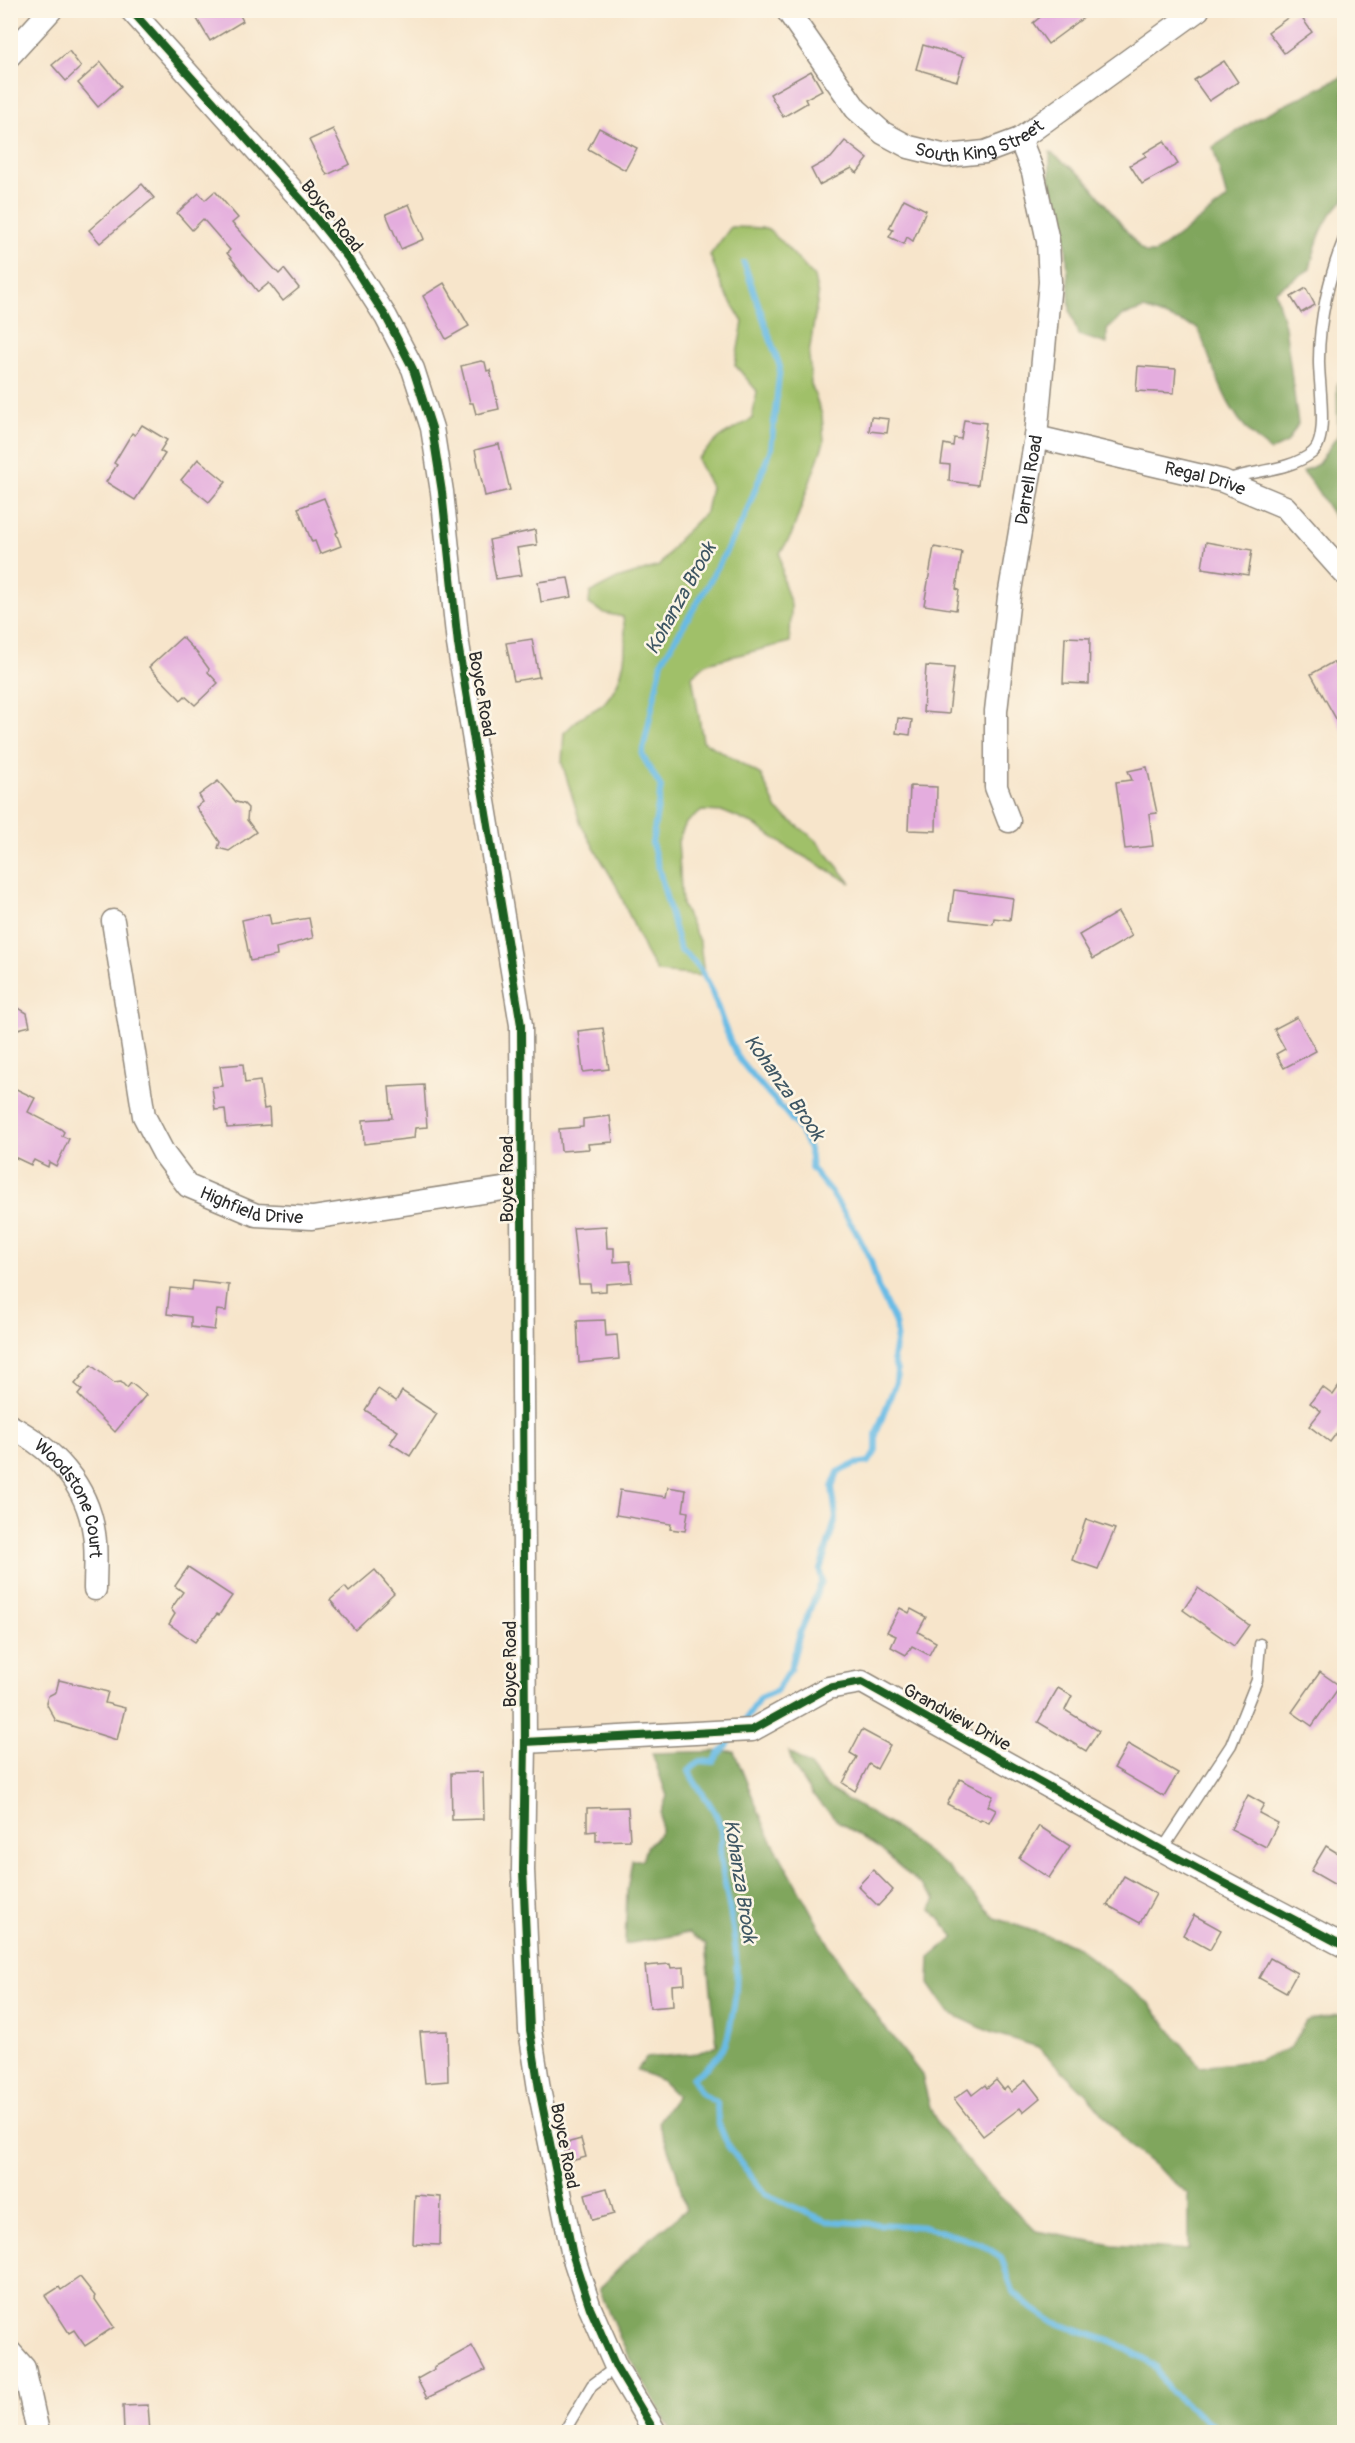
<svg xmlns="http://www.w3.org/2000/svg" width="1355" height="2443" font-family="Pangolin,sans-serif">
	<rect width="100%" height="100%" fill="#fcf5e5"/>
	<filter id="ink" filterUnits="userSpaceOnUse"><feTurbulence type="fractalNoise" baseFrequency=".0167" numOctaves="2"/><feDisplacementMap in="SourceGraphic" scale="12" xChannelSelector="R" yChannelSelector="G"/><feConvolveMatrix kernelMatrix="1 2 1 2 8 2 1 2 1" color-interpolation-filters="sRGB"/></filter>
	<filter id="wash" filterUnits="userSpaceOnUse"><feTurbulence type="fractalNoise" baseFrequency=".008" numOctaves="4" result="noise"/><feDisplacementMap in="SourceGraphic" scale="24" xChannelSelector="R" yChannelSelector="G"/><feGaussianBlur stdDeviation="1.35" result="paint"/><feColorMatrix in="noise" values="0 0 0 0 0 0 0 0 0 0 0 0 0 0 0 0 0 1.4 0 .05"/><feComposite in="paint" operator="in"/></filter>
	<g filter="url(#wash)">
		<rect width="100%" height="100%" fill="#f7e5cb"/>
		<!-- green -->
		<path fill="#a0c069" stroke="#66764a" stroke-width="1.5" d="M731,227L766,228L783,243L814,277L818,296L809,354L811,384L822,415L824,442L791,536L780,553L783,580L791,605L790,642L707,663L692,676L703,741L761,775L777,810L816,840L851,883L789,848L755,825L724,812L702,811L686,823L678,841L682,905L700,943L704,976L657,972L645,951L616,885L581,825L562,763L564,733C569,728 575,722 581,717C588,712 599,709 605,702C626,679 628,646 623,617L604,613L589,604L590,593L617,579L659,566L680,538L706,512L711,487L697,459L720,437L752,419L757,391L735,365L743,322L723,289L710,255Z"/>
		<!-- forest -->
		<g fill="#80a65d" stroke="#566844" stroke-width="1.5">
			<path d="M1344,76V200C1323,218 1316,242 1310,269L1275,291L1285,326L1298,424L1287,443L1271,451C1225,418 1218,377 1198,328L1144,309L1122,316L1107,330V344L1078,335L1070,310L1066,243L1050,180V152L1085,178L1139,247L1146,253H1155L1227,199L1213,147L1258,118Z"/>
			<polygon points="1337,383 1344,389 1344,533 1317,490 1303,472 1318,464 1338,435"/>
			<polygon points="734,1751 767,1832 835,1955 876,2016 922,2075 930,2108 939,2126 989,2186 1036,2231 1113,2245 1189,2250 1189,2194 1130,2146 1086,2094 1038,2047 990,2032 950,2013 929,1983 930,1958 955,1937 931,1909 936,1899 880,1849 839,1822 812,1795 793,1766 789,1752 810,1766 827,1788 892,1826 947,1867 995,1918 1074,1945 1150,2004 1200,2067 1259,2060 1290,2048 1306,2021 1344,2014 1344,2062 1342,2066 1344,2072 1344,2432 672,2432 623,2345 599,2289 644,2243 686,2210 676,2170 658,2122 677,2096 662,2081 637,2070 646,2058 698,2053 717,2045 706,1945 689,1933 625,1944 627,1891 632,1860 642,1860 646,1848 661,1832 661,1813 667,1796 652,1753"/>
		</g>
		<g fill="none" stroke-linecap="round" stroke-linejoin="round">
			<!-- stream -->
			<g stroke="#69bbe5" stroke-width="6">
				<path d="M742,1725L760,1698L776,1691L790,1670L800,1633L822,1581L820,1570L836,1518L832,1487L838,1472L855,1464L869,1462L876,1451V1434L896,1382L897,1371L893,1359L897,1335L895,1323L878,1287L871,1261L858,1235L831,1192L811,1168C817,1130 755,1087 737,1055C718,1021 714,971 680,950L652,843L661,787L642,755L662,661L705,590L744,518L771,449L780,367L744,263"/>
				<path d="M732,1738L713,1762L700,1761L689,1771C696,1789 713,1803 719,1822C724,1835 719,1849 721,1862C730,1916 744,1961 732,2016C730,2026 729,2038 724,2047C717,2060 704,2070 692,2078L701,2093L717,2103L718,2122L728,2146L765,2194L826,2221L927,2227L981,2244L1001,2257L1013,2291L1026,2304L1053,2322L1113,2342L1145,2359L1156,2368L1169,2390L1211,2424L1213,2432"/>
			</g>
		</g>
		<g id="blocks">
			<!-- building -->
			<g fill="#e4adde">
				<polygon points="212,10 237,10 243,21 210,41 197,19"/>
				<polygon points="1049,10 1094,10 1048,44 1033,23"/>
				<polygon points="1297,11 1312,32 1284,53 1268,32"/>
				<polygon points="923,45 964,57 957,81 916,69"/>
				<polygon points="69,51 81,67 66,81 52,65"/>
				<polygon points="1224,61 1238,82 1209,101 1194,80"/>
				<polygon points="101,62 121,86 98,107 78,83"/>
				<polygon points="811,71 822,90 805,99 807,103 783,117 770,94"/>
				<polygon points="599,128 637,148 625,170 588,149"/>
				<polygon points="333,129 350,164 327,175 309,140"/>
				<polygon points="845,141 868,159 857,173 852,168 819,185 811,169 831,158"/>
				<polygon points="1164,141 1178,164 1142,184 1130,165 1146,156 1144,153"/>
				<polygon points="142,184 154,198 100,243 89,230"/>
				<polygon points="215,191 238,218 232,223 279,274 284,269 299,288 283,301 269,283 258,292 227,253 230,250 203,219 192,230 177,213 199,193 205,200"/>
				<polygon points="904,199 926,210 913,241 907,237 904,244 889,237 893,230 889,228"/>
				<polygon points="409,204 424,239 401,249 386,214"/>
				<polygon points="444,283 469,326 446,339 423,296"/>
				<polygon points="1306,288 1315,305 1301,313 1291,297"/>
				<polygon points="481,361 485,362 487,371 490,370 499,409 476,414 473,403 470,403 461,366"/>
				<polygon points="1138,366 1176,369 1174,393 1136,391"/>
				<polygon points="871,417 889,419 887,433 869,431"/>
				<polygon points="964,420 986,423 978,485 949,481 950,465 941,464 944,444 953,446 954,438 961,439"/>
				<polygon points="142,425 167,440 160,451 165,454 135,500 106,482 117,465 114,463 132,433 135,435"/>
				<polygon points="499,444 510,490 485,496 475,450"/>
				<polygon points="198,459 226,482 209,502 181,480"/>
				<polygon points="324,498 338,532 336,533 341,546 320,554 315,541 312,542 298,508"/>
				<polygon points="535,530 537,545 517,548 522,575 496,579 489,540"/>
				<polygon points="1206,542 1252,550 1248,575 1202,568"/>
				<polygon points="934,547 962,552 956,589 959,590 956,610 924,605"/>
				<polygon points="568,578 572,597 541,602 538,582"/>
				<polygon points="182,637 198,654 209,669 208,672 218,683 195,705 185,696 181,700 149,667"/>
				<polygon points="1065,637 1090,638 1089,684 1063,683"/>
				<polygon points="532,639 539,677 514,681 506,643"/>
				<polygon points="1333,662 1344,680 1344,733 1311,674"/>
				<polygon points="926,666 954,668 949,714 923,712"/>
				<polygon points="898,718 912,720 910,735 896,733"/>
				<polygon points="1147,767 1157,813 1149,814 1153,846 1125,849 1116,782 1132,780 1128,771"/>
				<polygon points="218,781 236,802 244,804 248,808 247,820 256,832 229,851 218,848 220,842 196,807 203,802 199,795"/>
				<polygon points="910,786 937,787 936,831 908,830"/>
				<polygon points="954,890 1013,898 1010,920 994,918 993,924 950,919"/>
				<polygon points="1118,912 1132,936 1093,959 1079,935"/>
				<polygon points="269,914 271,924 309,918 313,938 276,948 277,956 250,961 242,920"/>
				<polygon points="10,1003 27,1013 30,1026 10,1031"/>
				<polygon points="1297,1017 1316,1051 1284,1068 1276,1054 1285,1049 1274,1029"/>
				<polygon points="603,1028 609,1069 583,1072 578,1031"/>
				<polygon points="243,1064 245,1083 260,1081 264,1109 269,1108 270,1125 227,1128 225,1109 215,1110 212,1087 223,1086 220,1066"/>
				<polygon points="424,1085 427,1127 415,1128 414,1138 364,1144 363,1120 392,1118 389,1087"/>
				<polygon points="10,1086 35,1098 28,1112 61,1129 64,1132 62,1136 69,1139 56,1166 49,1162 48,1167 34,1160 31,1165 10,1155"/>
				<polygon points="610,1116 613,1142 588,1144 589,1149 561,1151 559,1129 583,1127 583,1119"/>
				<polygon points="606,1226 607,1248 614,1248 614,1262 630,1261 632,1282 606,1284 606,1291 591,1292 590,1284 579,1284 573,1228"/>
				<polygon points="193,1281 229,1285 226,1311 217,1310 214,1330 191,1327 191,1317 167,1314 170,1288 192,1290"/>
				<polygon points="605,1320 606,1336 617,1335 619,1359 579,1363 577,1321"/>
				<polygon points="91,1365 114,1383 121,1382 127,1388 131,1383 146,1395 115,1432 78,1395 82,1390 75,1384"/>
				<polygon points="1344,1379 1344,1423 1330,1442 1309,1426 1321,1411 1310,1403 1322,1387 1333,1395"/>
				<polygon points="378,1389 396,1401 402,1391 437,1414 410,1456 390,1443 398,1431 365,1410"/>
				<polygon points="668,1487 686,1490 683,1511 688,1512 685,1531 670,1529 671,1524 616,1515 620,1490 666,1497"/>
				<polygon points="1086,1519 1115,1529 1098,1569 1072,1560"/>
				<polygon points="188,1567 232,1596 219,1615 217,1614 195,1642 169,1624 175,1614 171,1609 183,1592 175,1586"/>
				<polygon points="375,1570 394,1593 355,1630 330,1600 345,1587 349,1592"/>
				<polygon points="1198,1588 1249,1625 1234,1646 1183,1610"/>
				<polygon points="900,1608 909,1613 911,1609 926,1617 918,1632 936,1642 929,1655 912,1646 906,1655 891,1647 896,1636 887,1632"/>
				<polygon points="1320,1672 1340,1686 1312,1726 1292,1712"/>
				<polygon points="59,1680 108,1692 105,1703 125,1708 117,1740 56,1721 46,1703 48,1696 56,1692"/>
				<polygon points="1058,1688 1072,1696 1065,1710 1099,1731 1086,1751 1038,1722"/>
				<polygon points="862,1730 890,1745 877,1769 869,1764 855,1791 843,1783 857,1757 850,1753"/>
				<polygon points="1128,1744 1178,1773 1164,1797 1114,1768"/>
				<polygon points="483,1772 484,1819 452,1820 451,1773"/>
				<polygon points="960,1779 993,1796 988,1806 996,1810 989,1823 981,1819 980,1821 947,1804"/>
				<polygon points="1248,1795 1264,1804 1259,1813 1278,1823 1266,1847 1231,1829"/>
				<polygon points="628,1807 630,1840 596,1841 596,1831 587,1832 587,1808"/>
				<polygon points="1039,1826 1070,1846 1049,1878 1019,1858"/>
				<polygon points="1326,1846 1344,1857 1344,1890 1311,1871"/>
				<polygon points="873,1870 893,1890 878,1906 858,1886"/>
				<polygon points="1124,1876 1156,1894 1140,1923 1107,1905"/>
				<polygon points="1194,1915 1221,1930 1210,1950 1183,1935"/>
				<polygon points="1270,1958 1297,1973 1286,1993 1259,1978"/>
				<polygon points="670,1964 671,1968 684,1967 685,1984 672,1985 673,2006 650,2008 645,1966"/>
				<polygon points="447,2031 448,2081 425,2083 420,2032"/>
				<polygon points="996,2080 1004,2090 1007,2087 1011,2092 1026,2080 1040,2098 1023,2112 1020,2108 983,2136 954,2099 968,2089 972,2095 985,2085 987,2088"/>
				<polygon points="581,2139 586,2157 571,2161 566,2143"/>
				<polygon points="607,2188 614,2214 592,2220 585,2194"/>
				<polygon points="415,2195 441,2197 440,2245 413,2244"/>
				<polygon points="80,2277 95,2296 94,2298 114,2327 85,2346 74,2330 69,2333 45,2296 59,2287 61,2290"/>
				<polygon points="472,2346 485,2370 427,2398 417,2379 435,2369 434,2367"/>
				<polygon points="148,2405 150,2433 124,2433 123,2406"/>
			</g>
		</g>
	</g>
	<g filter="url(#ink)">
		<use href="#blocks" fill-opacity="0" stroke="#91887b" stroke-width="1.5"/>
		<g fill="none" stroke-linecap="round" stroke-linejoin="round">
			<defs>
				<g id="lane">
					<path d="M1226,480C1253,470 1289,471 1312,453C1330,439 1318,381 1319,359C1319,320 1329,276 1344,239"/>
					<polyline points="1162,1850 1231,1745 1257,1680 1260,1644"/>
					<polyline points="564,2432 592,2385 616,2367"/>
				</g>
				<g id="street">
					<polyline points="131,10 304,203 348,258 386,317 413,369 432,428 442,492 458,644 521,1025 525,1742 523,1870 530,2030 539,2089 573,2256 590,2308 616,2367 655,2432"/>
					<path id="s1" d="M787,10L856,109L883,133L909,147L946,156L985,152L1020,139L1198,10"/>
					<polyline points="10,55 51,10"/>
					<path id="s2" d="M1036,437L1223,481L1285,507L1344,573"/>
					<path id="s3" d="M1009,821L996,787V711L1009,597L1036,437L1050,282L1048,241L1033,172L1020,139"/>
					<path id="s4" d="M113,921L144,1116L164,1154L188,1186L256,1215L312,1218L522,1186"/>
					<path id="s5" d="M10,1426C53,1449 87,1484 94,1533C97,1551 95,1570 95,1589"/>
					<polyline points="525,1742 752,1730 828,1688 862,1682 1162,1850 1344,1946"/>
					<polyline points="10,2352 24,2368 38,2432"/>
				</g>
			</defs>
			<!-- lane casing -->
			<use href="#lane" stroke="#91887b" stroke-width="13"/>
			<!-- street casing -->
			<use href="#street" stroke="#91887b" stroke-width="25"/>
			<!-- lane -->
			<use href="#lane" stroke="#fff" stroke-width="10"/>
			<!-- street -->
			<use href="#street" stroke="#fff" stroke-width="22"/>
			<defs>
				<g id="cycleway">
					<polyline points="131,10 304,203 348,258 386,317 413,369 432,428 442,492 458,644 521,1025 525,1742 523,1870 530,2030 539,2089 573,2256 590,2308 616,2367 655,2432"/>
					<polyline points="525,1742 752,1730 828,1688 862,1682 1162,1850 1344,1946"/>
				</g>
			</defs>
			<!-- cycleway casing -->
			<use href="#cycleway" stroke="#fcf5e5" stroke-width="11"/>
			<!-- cycleway -->
			<use href="#cycleway" stroke="#1b5e20" stroke-width="8"/>
		</g>
	</g>
	<g text-anchor="middle" stroke-width="5" stroke-linejoin="round" paint-order="stroke">
		<!-- street labels -->
		<g font-size="18" fill="#2b2b2b" stroke="#fcf5e5">
			<text dy="6" stroke="none"><textPath href="#s1" startOffset="260">South King Street</textPath></text>
			<text transform="translate(332 216) rotate(51)" y="6">Boyce Road</text>
			<text dy="6" stroke="none"><textPath href="#s3" startOffset="346">Darrell Road</textPath></text>
			<text dy="6" stroke="none"><textPath href="#s2" startOffset="174">Regal Drive</textPath></text>
			<text transform="translate(482 694) rotate(80)" y="6">Boyce Road</text>
			<text transform="translate(507 1179) rotate(-90)" y="6">Boyce Road</text>
			<text dy="6" stroke="none"><textPath href="#s4" startOffset="348">Highfield Drive</textPath></text>
			<text dy="6" stroke="none"><textPath href="#s5" startOffset="99">Woodstone Court</textPath></text>
			<text transform="translate(510 1664) rotate(-90)" y="6">Boyce Road</text>
			<text transform="translate(957 1717) rotate(29)" y="6">Grandview Drive</text>
			<text transform="translate(565 2146) rotate(79)" y="6">Boyce Road</text>
		</g>
		<!-- water labels -->
		<g font-size="20" font-style="italic" fill="#3e5663" stroke="#fcf5e5">
			<text transform="translate(680 598) rotate(-61)" y="7">Kohanza Brook</text>
			<text transform="translate(785 1087) rotate(55)" y="7">Kohanza Brook</text>
			<text transform="translate(741 1881) rotate(81)" y="7">Kohanza Brook</text>
		</g>
	</g>
	<!-- margin -->
	<rect width="1355" height="2443" fill="none" stroke="#fcf5e5" stroke-width="36"/>
</svg>
